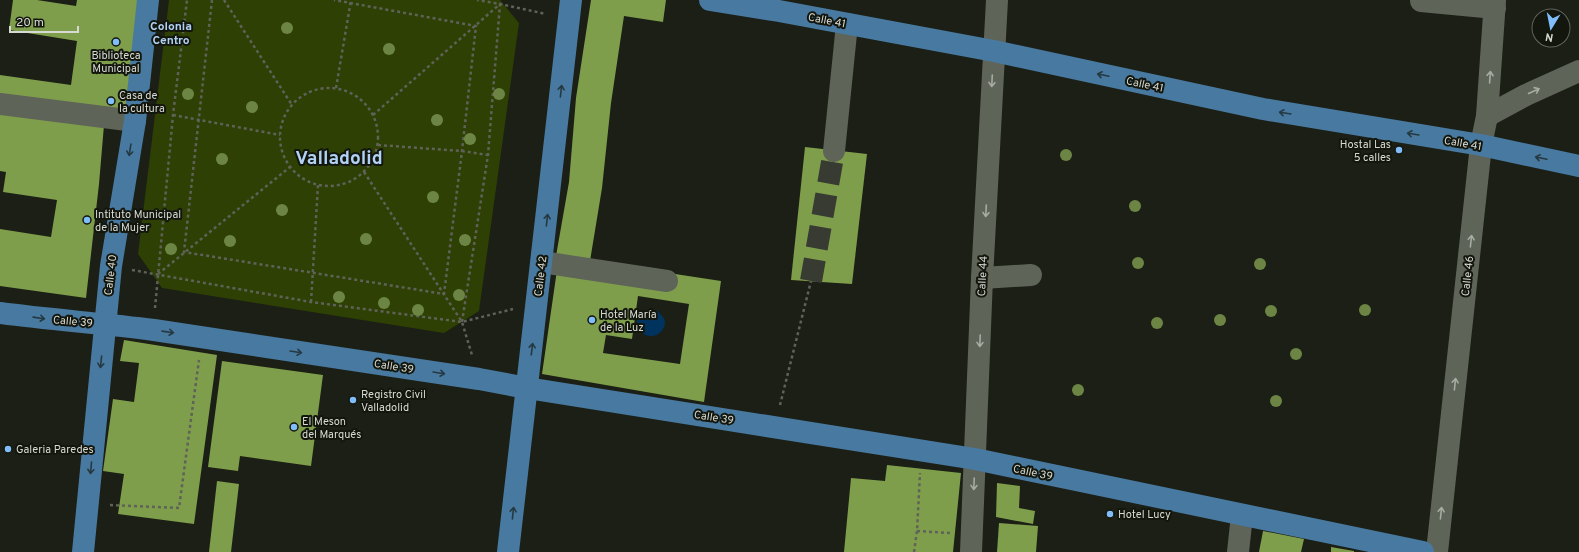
<svg xmlns="http://www.w3.org/2000/svg" width="1579" height="552" font-family="Overpass,sans-serif">
	<rect width="100%" height="100%" fill="#1b1f15"/>
	<!-- green -->
	<polygon fill="#2e4004" points="169,0 500,0 519,23 479,311 444,333 162,288 138,254"/>
	<!-- water -->
	<path fill="#00335e" d="M638,311H658C660,314 665,318 665,322C665,330 658,337 650,336C645,336 640,331 636,329Z"/>
	<!-- building -->
	<g fill="#7f9e4b" fill-rule="evenodd">
		<polygon points="13,0 37,0 76,6 77,0 141,0 129,118 0,99 0,75 71,85 77,41 9,30"/>
		<path d="M591,0H666L663,22L624,16L611,103L602,188L590,261L721,281L704,402L542,374L559,256H556L569,182L576,98ZM638,296L689,304L680,364L603,353L606,335L632,339Z"/>
		<polygon points="0,112 104,125 99,184 86,298 0,286 0,229 51,237 57,200 3,192 6,172 0,171"/>
		<polygon points="805,147 867,154 852,284 791,280"/>
		<polygon points="124,340 217,355 194,524 118,514 124,474 103,471 113,399 134,402 139,363 120,361"/>
		<polygon points="222,361 323,375 311,466 240,456 238,471 208,467"/>
		<polygon points="887,465 961,473 953,552 844,552 851,478 885,481"/>
		<polygon points="217,481 239,484 231,552 209,552"/>
		<polygon points="997,483 1020,486 1019,508 1035,511 1033,524 996,517"/>
		<polygon points="999,523 1038,526 1036,552 997,552"/>
		<polygon points="1263,531 1304,539 1301,552 1259,552"/>
		<polygon points="1331,547 1354,551 1354,552 1331,552"/>
	</g>
	<g fill="none" stroke-linecap="round" stroke-linejoin="round">
		<!-- minor-tunnel -->
		<polyline stroke="#373b32" stroke-width="22" stroke-dasharray="22 11" stroke-linecap="butt" points="811,281 834,151"/>
		<!-- path -->
		<g stroke="#5f6259" stroke-width="2.5" stroke-dasharray="3 3" stroke-linecap="butt">
			<polyline points="212,0 184,252 444,294 462,151 476,26 334,0"/>
			<polyline points="224,0 292,105"/>
			<polyline points="336,88 351,0"/>
			<circle cx="329" cy="137" r="49"/>
			<polyline points="173,115 280,135"/>
			<polyline points="373,115 500,4 546,14"/>
			<polyline points="378,145 462,151 488,155"/>
			<polyline points="364,172 462,322 472,355"/>
			<polyline points="132,270 311,302 462,322 513,309"/>
			<polyline points="158,274 290,167"/>
			<polyline points="311,302 318,185"/>
			<polyline points="155,308 173,115 187,0"/>
			<polyline points="462,322 488,155 500,4 477,0"/>
			<polyline points="780,405 811,281"/>
			<polyline points="110,505 179,508 199,360"/>
			<polyline points="917,531 950,533"/>
			<polyline points="914,552 917,531 920,473"/>
		</g>
		<!-- minor -->
		<g stroke="#5f6459" stroke-width="22">
			<polyline points="1421,1 1495,8"/>
			<polyline points="0,104 135,121"/>
			<polyline points="1487,116 1526,95 1579,71"/>
			<polyline points="834,151 847,24"/>
			<polyline points="542,262 667,281"/>
			<polyline points="982,278 1031,275"/>
			<polyline points="971,552 982,278 997,0"/>
			<polyline points="1238,552 1242,515"/>
			<polyline points="1437,552 1481,145 1487,116 1495,0"/>
		</g>
		<!-- major -->
		<g stroke="#4879a1" stroke-width="22">
			<polyline points="710,0 779,11 994,51 1263,109 1481,145 1579,166"/>
			<path d="M0,313C51,320 102,323 154,330L479,379L527,388L975,459L1423,552"/>
			<polyline points="83,552 111,266 135,121 148,0"/>
			<polyline points="508,552 571,0"/>
		</g>
	</g>
	<!-- trees -->
	<g fill="#6c8544">
		<circle cx="287" cy="28" r="6"/>
		<circle cx="389" cy="49" r="6"/>
		<circle cx="188" cy="94" r="6"/>
		<circle cx="499" cy="94" r="6"/>
		<circle cx="252" cy="107" r="6"/>
		<circle cx="437" cy="120" r="6"/>
		<circle cx="470" cy="139" r="6"/>
		<circle cx="1066" cy="155" r="6"/>
		<circle cx="222" cy="159" r="6"/>
		<circle cx="433" cy="197" r="6"/>
		<circle cx="1135" cy="206" r="6"/>
		<circle cx="282" cy="210" r="6"/>
		<circle cx="366" cy="239" r="6"/>
		<circle cx="465" cy="240" r="6"/>
		<circle cx="230" cy="241" r="6"/>
		<circle cx="171" cy="249" r="6"/>
		<circle cx="1138" cy="263" r="6"/>
		<circle cx="1260" cy="264" r="6"/>
		<circle cx="459" cy="295" r="6"/>
		<circle cx="339" cy="297" r="6"/>
		<circle cx="384" cy="303" r="6"/>
		<circle cx="418" cy="310" r="6"/>
		<circle cx="1365" cy="310" r="6"/>
		<circle cx="1271" cy="311" r="6"/>
		<circle cx="1220" cy="320" r="6"/>
		<circle cx="1157" cy="323" r="6"/>
		<circle cx="1296" cy="354" r="6"/>
		<circle cx="1078" cy="390" r="6"/>
		<circle cx="1276" cy="401" r="6"/>
	</g>
	<!-- one-way arrows -->
	<defs><path id="oneway-shaft" d="M-6 0H5M1.5-3L5.5 0L1.5 3" fill="none" stroke-width="1.6" stroke-linecap="round" stroke-linejoin="round"/></defs>
	<g stroke="#253941">
		<use href="#oneway-shaft" transform="translate(1103 75) rotate(-168)"/>
		<use href="#oneway-shaft" transform="translate(561 91) rotate(-84)"/>
		<use href="#oneway-shaft" transform="translate(1285 113) rotate(-171)"/>
		<use href="#oneway-shaft" transform="translate(1413 134) rotate(-171)"/>
		<use href="#oneway-shaft" transform="translate(130 150) rotate(99)"/>
		<use href="#oneway-shaft" transform="translate(1541 158) rotate(-168)"/>
		<use href="#oneway-shaft" transform="translate(547 220) rotate(-84)"/>
		<use href="#oneway-shaft" transform="translate(39 318) rotate(8)"/>
		<use href="#oneway-shaft" transform="translate(168 332) rotate(8)"/>
		<use href="#oneway-shaft" transform="translate(532 349) rotate(-83)"/>
		<use href="#oneway-shaft" transform="translate(296 352) rotate(9)"/>
		<use href="#oneway-shaft" transform="translate(101 362) rotate(96)"/>
		<use href="#oneway-shaft" transform="translate(439 373) rotate(9)"/>
		<use href="#oneway-shaft" transform="translate(91 468) rotate(95)"/>
		<use href="#oneway-shaft" transform="translate(513 513) rotate(-84)"/>
	</g>
	<g stroke="#a7aba2">
		<use href="#oneway-shaft" transform="translate(1490 77) rotate(-86)"/>
		<use href="#oneway-shaft" transform="translate(992 81) rotate(93)"/>
		<use href="#oneway-shaft" transform="translate(1534 91) rotate(-24)"/>
		<use href="#oneway-shaft" transform="translate(986 211) rotate(93)"/>
		<use href="#oneway-shaft" transform="translate(1471 241) rotate(-84)"/>
		<use href="#oneway-shaft" transform="translate(980 341) rotate(92)"/>
		<use href="#oneway-shaft" transform="translate(1455 384) rotate(-84)"/>
		<use href="#oneway-shaft" transform="translate(974 484) rotate(92)"/>
		<use href="#oneway-shaft" transform="translate(1441 513) rotate(-84)"/>
	</g>
	<!-- markers -->
	<g fill="#81bdfa" stroke="#12160d" stroke-width="1.5">
		<circle cx="116" cy="42" r="4"/>
		<circle cx="111" cy="101" r="4"/>
		<circle cx="1399" cy="150" r="4"/>
		<circle cx="87" cy="220" r="4"/>
		<circle cx="592" cy="320" r="4"/>
		<circle cx="353" cy="400" r="4"/>
		<circle cx="294" cy="427" r="4"/>
		<circle cx="8" cy="449" r="4"/>
		<circle cx="1110" cy="514" r="4"/>
	</g>
	<g text-anchor="middle" stroke-width="4" stroke-linejoin="round" paint-order="stroke">
		<!-- street labels -->
		<g font-size="11" fill="#d7dad3" stroke="#12160d">
			<text transform="translate(827 20) rotate(11)" y="4">Calle 41</text>
			<text transform="translate(1145 84) rotate(12)" y="4">Calle 41</text>
			<text transform="translate(1463 143) rotate(10)" y="4">Calle 41</text>
			<text transform="translate(110 275) rotate(-83)" y="4">Calle 40</text>
			<text transform="translate(540 276) rotate(-83)" y="4">Calle 42</text>
			<text transform="translate(982 276) rotate(-87)" y="4">Calle 44</text>
			<text transform="translate(1467 276) rotate(-84)" y="4">Calle 46</text>
			<text transform="translate(73 321) rotate(5)" y="4">Calle 39</text>
			<text transform="translate(394 366) rotate(9)" y="4">Calle 39</text>
			<text transform="translate(714 417) rotate(9)" y="4">Calle 39</text>
			<text transform="translate(1033 472) rotate(12)" y="4">Calle 39</text>
		</g>
		<!-- poi labels -->
		<g font-size="11" fill="#d7dad3" stroke="#12160d" text-anchor="start">
			<text x="116" y="59" text-anchor="middle">Biblioteca<tspan x="116" dy="13">Municipal</tspan></text>
			<text x="119" y="99">Casa de<tspan x="119" dy="13">la cultura</tspan></text>
			<text x="1391" y="148" text-anchor="end">Hostal Las<tspan x="1391" dy="13">5 calles</tspan></text>
			<text x="95" y="218">Intituto Municipal<tspan x="95" dy="13">de la Mujer</tspan></text>
			<text x="600" y="318">Hotel María<tspan x="600" dy="13">de la Luz</tspan></text>
			<text x="361" y="398">Registro Civil<tspan x="361" dy="13">Valladolid</tspan></text>
			<text x="302" y="425">El Meson<tspan x="302" dy="13">del Marqués</tspan></text>
			<text x="16" y="453">Galeria Paredes</text>
			<text x="1118" y="518">Hotel Lucy</text>
		</g>
		<!-- neighbourhood labels -->
		<g font-size="12" font-weight="bold" fill="#b1d2f4" stroke="#12160d">
			<text x="171" y="30">Colonia<tspan x="171" dy="14">Centro</tspan></text>
		</g>
		<!-- town labels -->
		<g font-size="19" font-weight="bold" fill="#b1d2f4" stroke="#12160d">
			<text x="339" y="164">Valladolid</text>
		</g>
	</g>
	<!-- north arrow -->
	<g transform="translate(1551 28) rotate(190)"><circle r="19" fill="#12160d" stroke="#61645c"/>
	<path d="M0-3L7 15L0 10L-7 15Z" fill="#81bdfa"/>
	<text y="-6" font-size="11" font-weight="bold" text-anchor="middle" fill="#d7dad3">N</text>
	</g>
	<!-- scale -->
	<path d="M10 26v6h68v-6" fill="none" stroke="#d7dad3" stroke-width="2"/>
	<text x="16" y="26" font-size="12" fill="#d7dad3" stroke="#12160d" stroke-width="3" paint-order="stroke">20 m</text>
</svg>
